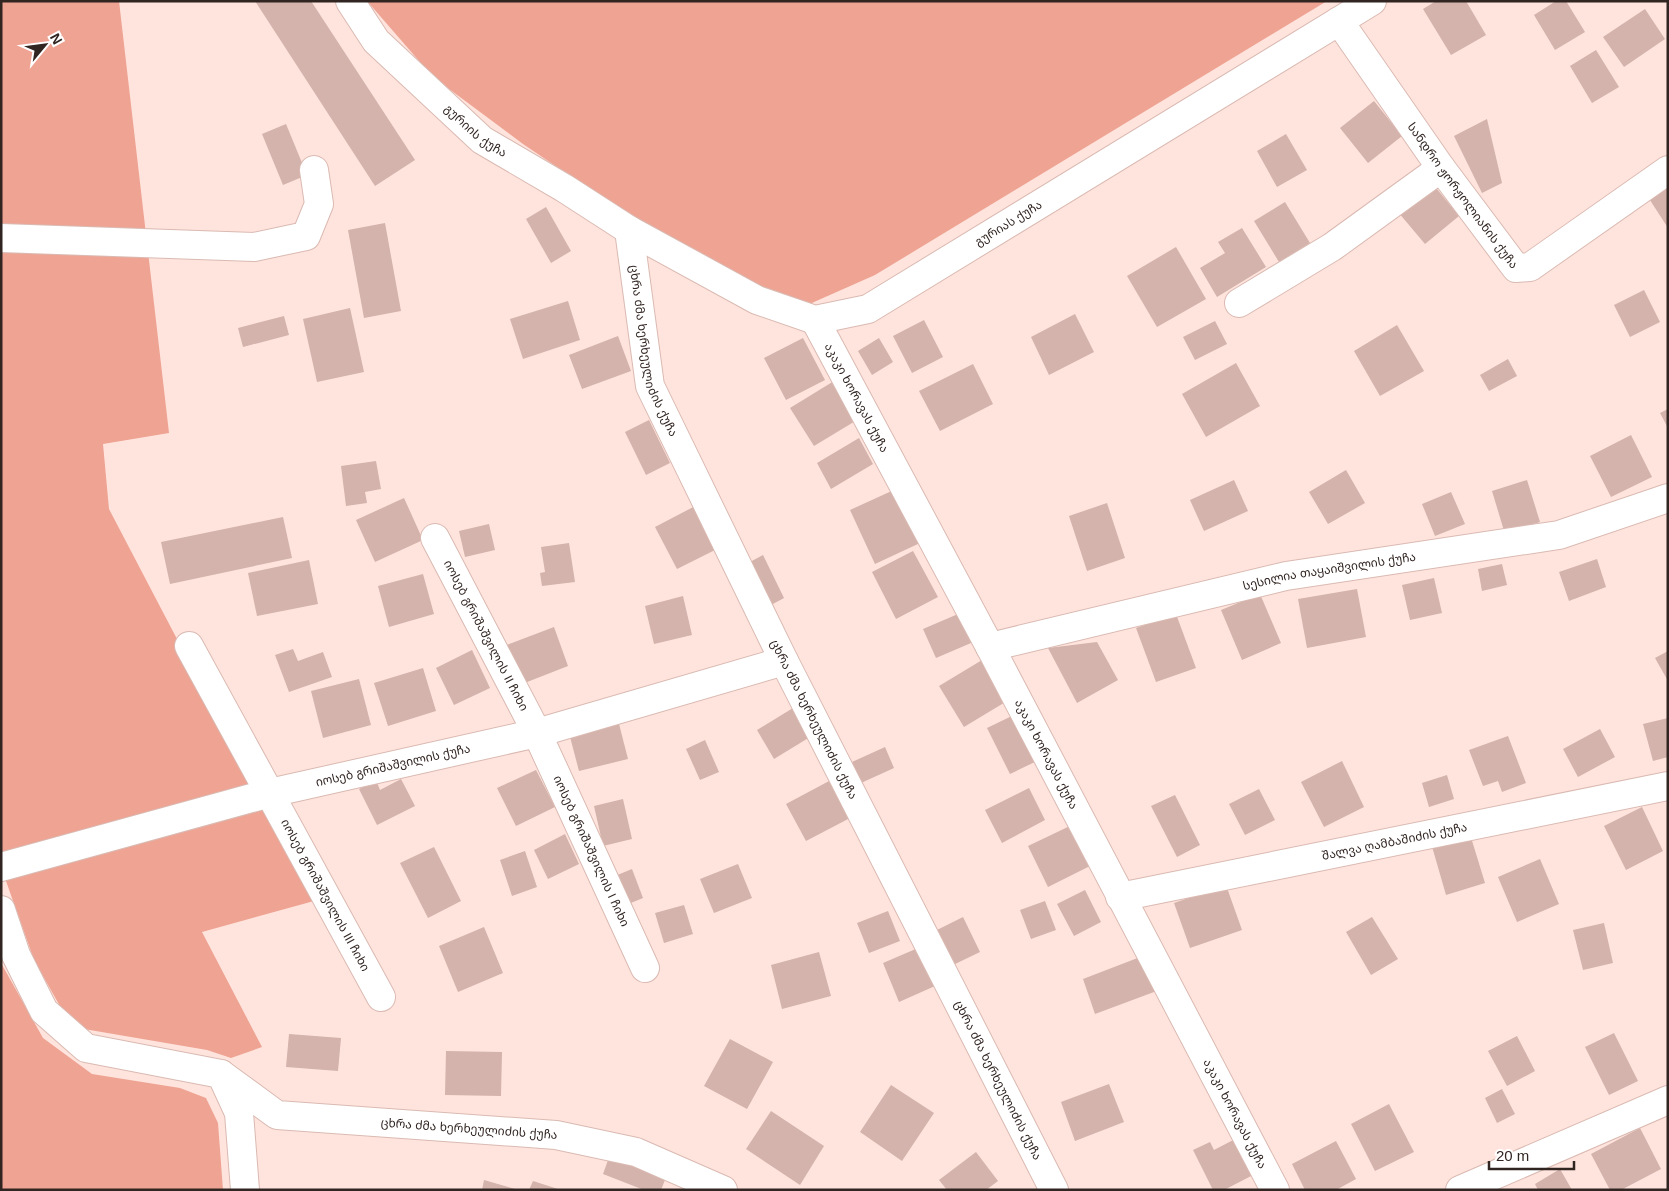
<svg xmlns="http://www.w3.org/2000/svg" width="1669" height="1191" font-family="Arial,'Noto Sans Georgian',sans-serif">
	<rect width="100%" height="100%" fill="#ffe4dd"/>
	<!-- green -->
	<g fill="#eea393">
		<polygon points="1,1 119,1 169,433 103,444 109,509 314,901 202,932 262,1047 231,1058 207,1050 84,1029 61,1008 34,960 1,867"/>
		<polygon points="367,1 1327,1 875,275 796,310 656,234 523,144 433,77"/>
		<polygon points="1,963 43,1038 92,1074 180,1088 206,1098 218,1123 223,1190 1,1190"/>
	</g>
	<!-- building -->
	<g fill="#d3b3ab">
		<polygon points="255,1 311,1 415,160 375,186"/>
		<polygon points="1436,1 1466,1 1486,35 1451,55 1423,9"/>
		<polygon points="1556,1 1566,1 1585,32 1555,50 1534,15"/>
		<polygon points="1645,9 1665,39 1624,67 1603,37"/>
		<polygon points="1596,50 1619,87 1592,103 1570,66"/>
		<polygon points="1374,101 1402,136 1368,163 1340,128"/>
		<polygon points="1487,119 1502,183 1482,193 1454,136"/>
		<polygon points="286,124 307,175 283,185 262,134"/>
		<polygon points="1286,134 1307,170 1277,187 1257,151"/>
		<polygon points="1432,183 1459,216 1425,244 1398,212"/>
		<polygon points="1668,185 1668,228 1648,197"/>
		<polygon points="1285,202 1310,243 1279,262 1254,221"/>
		<polygon points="546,207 571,251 551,263 526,219"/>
		<polygon points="385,223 401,311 364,318 348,230"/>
		<polygon points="1242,228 1266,267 1217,297 1200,268 1225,253 1218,242"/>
		<polygon points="1176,247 1206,299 1157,327 1127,276"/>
		<polygon points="1644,290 1660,322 1630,337 1614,305"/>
		<polygon points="568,301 580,340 523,359 510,319"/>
		<polygon points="350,308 364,372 317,382 303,319"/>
		<polygon points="1075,314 1094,352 1049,375 1031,337"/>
		<polygon points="284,316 289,335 243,347 238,328"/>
		<polygon points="924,320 943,357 912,373 893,336"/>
		<polygon points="1215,321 1227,344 1195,360 1183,337"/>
		<polygon points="1397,325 1424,371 1380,396 1354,351"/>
		<polygon points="618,336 631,371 582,389 569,355"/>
		<polygon points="803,338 825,380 786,400 764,358"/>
		<polygon points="879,338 893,362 872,375 858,351"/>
		<polygon points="1508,359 1517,376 1489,391 1480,375"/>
		<polygon points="1236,363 1260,406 1206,437 1182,394"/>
		<polygon points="973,364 993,404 940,431 919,391"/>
		<polygon points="834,381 857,420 814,446 790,408"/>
		<polygon points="1668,409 1668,428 1660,413"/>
		<polygon points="649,420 670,463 646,475 625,432"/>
		<polygon points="1631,435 1652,477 1611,497 1590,456"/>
		<polygon points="859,438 873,464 831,489 817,463"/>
		<polygon points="376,461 381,489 365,492 367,503 346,506 341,466"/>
		<polygon points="1346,470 1365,503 1328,524 1309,492"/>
		<polygon points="1234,480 1248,511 1204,531 1190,500"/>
		<polygon points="1527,480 1540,522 1505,534 1492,491"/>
		<polygon points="896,489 920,543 875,564 850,510"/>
		<polygon points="1451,492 1465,524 1435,536 1422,504"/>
		<polygon points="404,498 423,540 375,562 356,520"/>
		<polygon points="1107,503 1125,558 1087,571 1069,516"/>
		<polygon points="699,504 721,547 677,569 655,527"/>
		<polygon points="283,517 292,558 170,584 161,542"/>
		<polygon points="489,524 495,550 465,557 459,531"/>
		<polygon points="569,543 575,582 542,586 540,573 545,572 541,547"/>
		<polygon points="913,551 938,597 896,619 872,572"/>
		<polygon points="763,555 784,598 771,605 750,562"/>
		<polygon points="1597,559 1606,587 1569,601 1559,572"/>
		<polygon points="309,560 318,604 257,616 248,573"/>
		<polygon points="1502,564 1507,585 1482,591 1478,569"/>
		<polygon points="423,574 434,614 389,627 378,586"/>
		<polygon points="1434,578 1442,613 1410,620 1402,585"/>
		<polygon points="1357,589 1366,637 1307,648 1298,599"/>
		<polygon points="1260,594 1281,643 1242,660 1221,610"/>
		<polygon points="683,596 692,635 654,644 645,606"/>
		<polygon points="965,611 978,640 936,658 923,629"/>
		<polygon points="1176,614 1196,668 1156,682 1136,628"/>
		<polygon points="554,627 568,666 522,684 507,645"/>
		<polygon points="1097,642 1118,680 1077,703 1048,648"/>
		<polygon points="293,649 298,661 323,652 332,677 289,692 275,655"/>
		<polygon points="472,650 490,688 454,705 436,668"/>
		<polygon points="1668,651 1668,681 1655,658"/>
		<polygon points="987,657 1012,698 964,727 939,686"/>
		<polygon points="423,668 436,711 388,726 374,683"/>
		<polygon points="359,679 371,725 323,738 311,691"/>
		<polygon points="793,708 810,737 774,759 757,730"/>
		<polygon points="1016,714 1039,760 1010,774 987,728"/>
		<polygon points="1668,718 1668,757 1653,761 1643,724"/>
		<polygon points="618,720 628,759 579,771 569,733"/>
		<polygon points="1600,729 1615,757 1578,777 1563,749"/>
		<polygon points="1508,736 1526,783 1502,792 1498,781 1483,786 1469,750"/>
		<polygon points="705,740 719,772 700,780 686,749"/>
		<polygon points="885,747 894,768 861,783 852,762"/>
		<polygon points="1342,761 1364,807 1324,827 1301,782"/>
		<polygon points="536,770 555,807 516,826 497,788"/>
		<polygon points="1447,775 1454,799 1429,807 1422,783"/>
		<polygon points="401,779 415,806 377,825 359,789 376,780 380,790"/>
		<polygon points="831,780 850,818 806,841 786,804"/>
		<polygon points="1029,788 1045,820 1002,843 985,810"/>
		<polygon points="1259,789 1275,820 1245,835 1229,804"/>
		<polygon points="1175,795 1200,845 1177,857 1151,806"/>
		<polygon points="623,799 632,839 603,846 594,806"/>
		<polygon points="1642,807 1663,851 1626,870 1604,826"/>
		<polygon points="1072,825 1092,865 1048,887 1028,846"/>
		<polygon points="1469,831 1485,883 1446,895 1431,843"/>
		<polygon points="565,834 579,864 548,879 534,850"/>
		<polygon points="434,847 461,901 428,918 400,863"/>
		<polygon points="525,851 537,887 512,896 500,860"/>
		<polygon points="1540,859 1559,904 1517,922 1498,877"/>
		<polygon points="738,864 752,898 714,913 700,879"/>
		<polygon points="632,869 643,898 621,907 610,878"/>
		<polygon points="1226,885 1242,930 1190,948 1174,903"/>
		<polygon points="1085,890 1101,922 1074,936 1057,904"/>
		<polygon points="1045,901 1056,930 1031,939 1020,910"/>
		<polygon points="684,905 693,934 664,943 655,913"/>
		<polygon points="888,911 900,941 869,953 857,923"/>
		<polygon points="963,917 980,952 953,965 937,930"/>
		<polygon points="1372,917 1398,959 1371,975 1346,932"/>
		<polygon points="1604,923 1613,963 1583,970 1573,930"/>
		<polygon points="484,927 503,973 458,992 439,946"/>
		<polygon points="918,948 935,986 899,1002 883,963"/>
		<polygon points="819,952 831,996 782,1009 771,965"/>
		<polygon points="1148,954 1162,989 1095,1014 1083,979"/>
		<polygon points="1614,1033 1638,1081 1609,1095 1585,1047"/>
		<polygon points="289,1034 341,1038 338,1071 286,1067"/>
		<polygon points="1517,1036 1535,1071 1507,1086 1488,1051"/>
		<polygon points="730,1039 773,1062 747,1109 704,1086"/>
		<polygon points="446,1051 502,1052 501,1096 445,1095"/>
		<polygon points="1109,1084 1124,1122 1075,1141 1061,1102"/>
		<polygon points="891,1085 934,1113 902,1161 860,1132"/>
		<polygon points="1502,1089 1515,1114 1497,1123 1485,1098"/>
		<polygon points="1389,1104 1414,1152 1375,1171 1351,1124"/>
		<polygon points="771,1111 824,1146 800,1185 746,1149"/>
		<polygon points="1640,1128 1661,1169 1621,1190 1610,1190 1591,1154"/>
		<polygon points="1237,1138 1255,1174 1224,1190 1213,1190 1193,1150 1210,1142 1214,1150"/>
		<polygon points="1336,1141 1356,1179 1336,1190 1305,1190 1292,1164"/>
		<polygon points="612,1149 669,1170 661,1190 644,1190 603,1174"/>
		<polygon points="976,1152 998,1181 986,1190 947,1190 939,1180"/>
		<polygon points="1560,1169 1572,1190 1538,1190 1535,1184"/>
		<polygon points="484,1180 515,1189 515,1190 482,1190"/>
		<polygon points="533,1181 558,1189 558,1190 529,1190"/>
	</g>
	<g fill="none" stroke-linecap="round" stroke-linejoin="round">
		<defs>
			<g id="minor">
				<path id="s1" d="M350,1L376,41L482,140L564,188L629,230L757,300L815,320L868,309L1372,1"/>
				<path id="s2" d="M1339,21L1441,168L1516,268L1530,267L1668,170"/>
				<path id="s3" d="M629,230L650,386L784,661L1054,1190"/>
				<polyline points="1,238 254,247 306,236 319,204 314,170"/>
				<polyline points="1239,303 1332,247 1441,168"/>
				<path id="s4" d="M815,320L990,647L1275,1190"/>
				<path id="s5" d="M435,538L537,733L645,968"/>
				<path id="s6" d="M189,646L381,997"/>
				<path id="s7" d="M990,647L1286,576L1559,535L1668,498"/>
				<path id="s8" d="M1,867L270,793L537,733L784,661"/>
				<path id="s9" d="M1120,897L1668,786"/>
				<polyline points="1,910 16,955 44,1011 86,1048 221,1074 239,1113 245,1190"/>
				<path id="s10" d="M221,1074L277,1115L556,1135L636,1152L723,1190"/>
				<polyline points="1460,1190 1668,1100"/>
			</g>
		</defs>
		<!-- minor casing -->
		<use href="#minor" stroke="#dabab2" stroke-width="30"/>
		<!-- minor -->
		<use href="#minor" stroke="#fff" stroke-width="28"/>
	</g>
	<g text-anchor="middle" stroke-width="4" stroke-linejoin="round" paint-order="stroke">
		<!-- street labels -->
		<g font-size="12" fill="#312522" stroke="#fff">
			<text dy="4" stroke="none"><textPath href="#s1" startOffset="182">გურიის ქუჩა</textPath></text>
			<text dy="4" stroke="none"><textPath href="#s2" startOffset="214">სანდრო ჟორჟოლიანის ქუჩა</textPath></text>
			<text dy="4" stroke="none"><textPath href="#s1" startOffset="791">გურიას ქუჩა</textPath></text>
			<text dy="4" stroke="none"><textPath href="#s3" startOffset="124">ცხრა ძმა ხერხეულიძის ქუჩა</textPath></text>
			<text dy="4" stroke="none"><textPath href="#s4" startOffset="88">აკაკი ხორავას ქუჩა</textPath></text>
			<text dy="4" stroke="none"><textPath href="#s7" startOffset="348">სესილია თაყაიშვილის ქუჩა</textPath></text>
			<text dy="4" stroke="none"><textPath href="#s5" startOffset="110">იოსებ გრიშაშვილის II ჩიხი</textPath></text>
			<text dy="4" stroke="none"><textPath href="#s3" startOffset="529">ცხრა ძმა ხერხეულიძის ქუჩა</textPath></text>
			<text dy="4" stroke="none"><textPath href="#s4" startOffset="492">აკაკი ხორავას ქუჩა</textPath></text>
			<text dy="4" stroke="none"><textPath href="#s8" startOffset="405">იოსებ გრიშაშვილის ქუჩა</textPath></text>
			<text dy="4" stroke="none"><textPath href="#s9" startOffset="280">შალვა ღამბაშიძის ქუჩა</textPath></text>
			<text dy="4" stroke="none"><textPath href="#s5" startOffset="350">იოსებ გრიშაშვილის I ჩიხი</textPath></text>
			<text dy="4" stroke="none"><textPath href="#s6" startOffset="284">იოსებ გრიშაშვილის III ჩიხი</textPath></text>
			<text dy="4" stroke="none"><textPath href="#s3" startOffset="934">ცხრა ძმა ხერხეულიძის ქუჩა</textPath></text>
			<text dy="4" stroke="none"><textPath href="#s4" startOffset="898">აკაკი ხორავას ქუჩა</textPath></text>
			<text dy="4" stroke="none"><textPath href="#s10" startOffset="262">ცხრა ძმა ხერხეულიძის ქუჩა</textPath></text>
		</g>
	</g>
	<!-- border -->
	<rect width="1669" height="1191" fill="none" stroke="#312522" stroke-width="5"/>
	<!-- north arrow -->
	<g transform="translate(45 45) rotate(61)" stroke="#ffffff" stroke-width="4" paint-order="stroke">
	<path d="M0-4L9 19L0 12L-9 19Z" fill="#312522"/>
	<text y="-8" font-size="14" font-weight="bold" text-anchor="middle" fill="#312522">N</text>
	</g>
	<!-- scale -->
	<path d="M1489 1161v8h85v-8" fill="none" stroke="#312522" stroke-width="2.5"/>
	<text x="1496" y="1161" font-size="15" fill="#312522" stroke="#ffffff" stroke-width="4" paint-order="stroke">20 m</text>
</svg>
